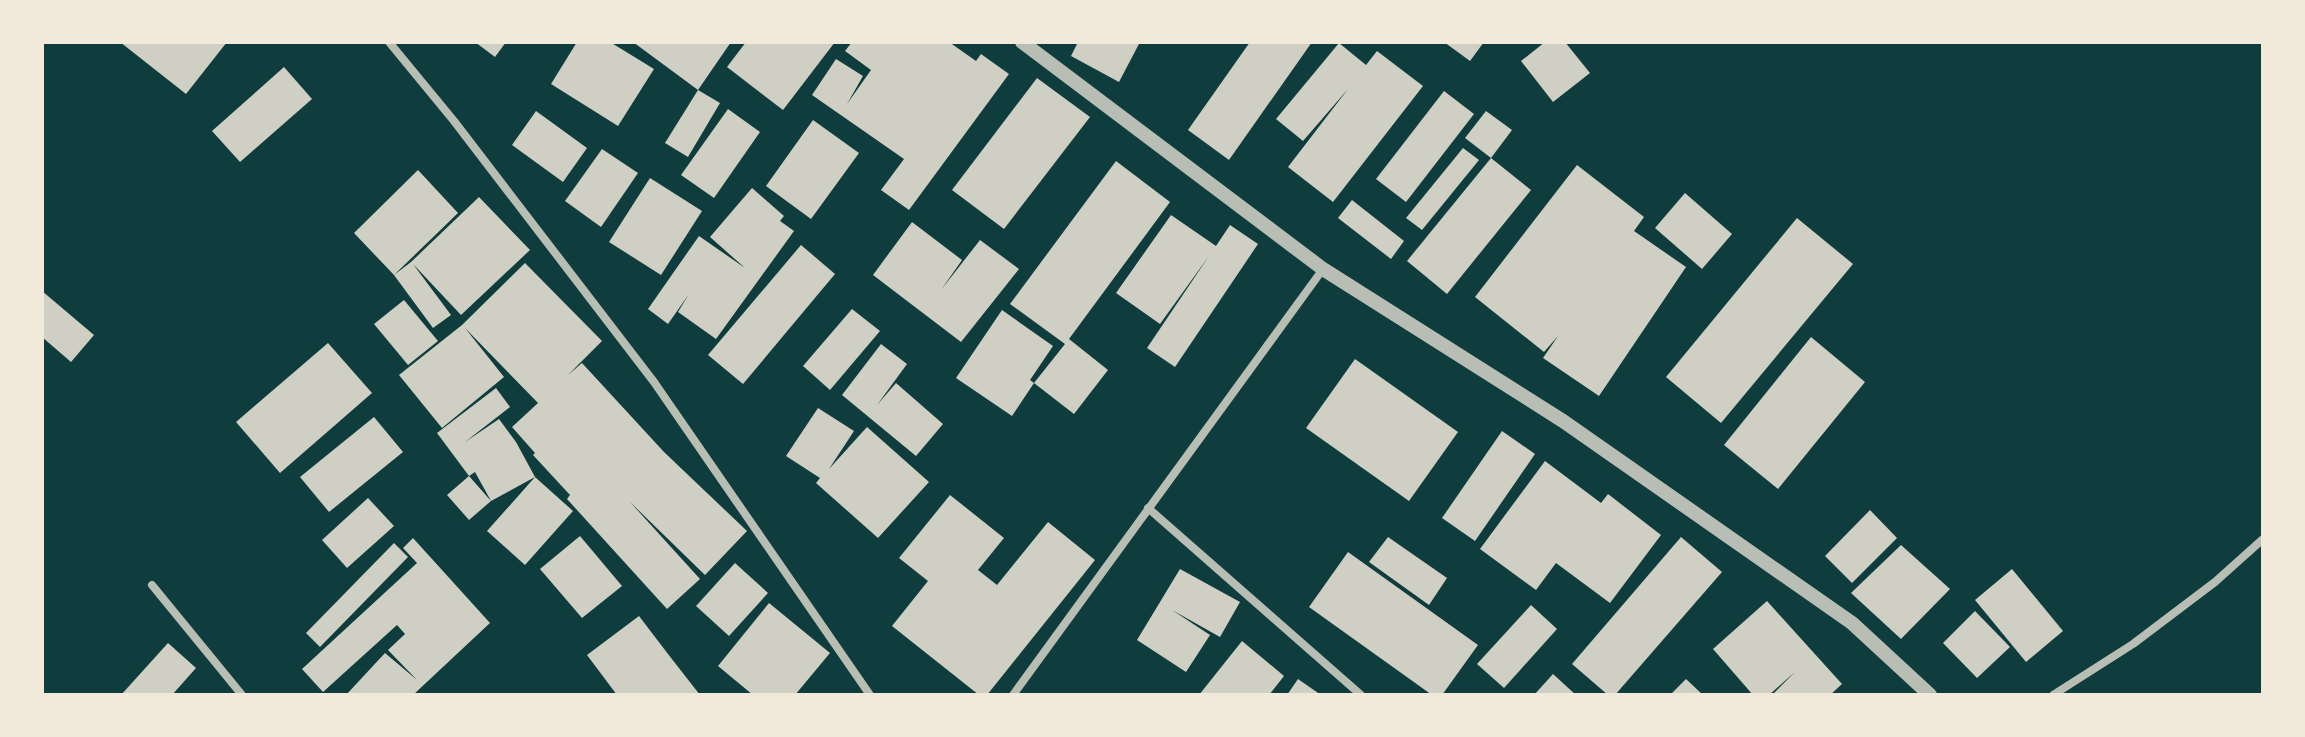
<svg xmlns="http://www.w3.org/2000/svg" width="2305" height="737" font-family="Raleway,sans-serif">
	<rect width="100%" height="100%" fill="#0f3d3e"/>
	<!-- building -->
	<g fill="#cfcfc3">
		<polygon points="120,42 227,42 186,94"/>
		<polygon points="475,42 506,42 495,57"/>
		<polygon points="577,42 610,42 654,69 618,126 551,84"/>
		<polygon points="633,42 731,42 698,90"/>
		<polygon points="746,42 835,42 783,110 727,67"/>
		<polygon points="852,42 949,42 976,61 981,54 1009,74 909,210 881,190 904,159 812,95 836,59 863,76 847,104 871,70 845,51"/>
		<polygon points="1078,42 1140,42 1119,82 1071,56"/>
		<polygon points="1250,42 1312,42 1229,160 1188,130"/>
		<polygon points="1444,42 1484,42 1470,61"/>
		<polygon points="1545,42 1565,42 1590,73 1553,102 1521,61"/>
		<polygon points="1339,43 1366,65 1377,51 1423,86 1333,202 1288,167 1348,89 1303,141 1276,119"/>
		<polygon points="284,67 312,99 240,162 212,131"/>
		<polygon points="1037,78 1090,117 1004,229 952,190"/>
		<polygon points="698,90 720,103 688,157 665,143"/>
		<polygon points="1444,91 1474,114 1406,202 1376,179"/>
		<polygon points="728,109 760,132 714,198 681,175"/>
		<polygon points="536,111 587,148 563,182 512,145"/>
		<polygon points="1486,111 1512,130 1491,158 1465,138"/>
		<polygon points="813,120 859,153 811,219 766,186"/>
		<polygon points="1463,148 1479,160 1422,230 1406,218"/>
		<polygon points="602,149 638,173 601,227 565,201"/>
		<polygon points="1491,158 1531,190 1447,294 1407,261"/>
		<polygon points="1116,161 1170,202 1069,339 1108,370 1074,414 1034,383 1065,344 1010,304"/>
		<polygon points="1577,165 1644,217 1634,231 1686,267 1599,396 1543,358 1558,336 1544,352 1475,297"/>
		<polygon points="418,170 458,213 394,275 411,262 479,197 530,250 461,315 413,264 451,315 433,328 394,275 354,233"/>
		<polygon points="650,178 702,211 661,275 609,242"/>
		<polygon points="752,188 784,216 780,221 794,231 716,339 678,312 689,294 668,324 648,309 699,236 745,268 710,237"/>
		<polygon points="1685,193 1732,234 1702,269 1655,228"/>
		<polygon points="1352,200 1404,241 1391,259 1338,218"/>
		<polygon points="1171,215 1216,246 1230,225 1258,244 1175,367 1147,348 1209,256 1160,324 1116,293"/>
		<polygon points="1797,218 1853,264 1721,423 1666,377"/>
		<polygon points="912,222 962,260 941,290 980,240 1019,269 961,342 873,275"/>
		<polygon points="801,245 835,274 743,384 708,355"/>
		<polygon points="525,263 602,341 568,375 582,363 664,452 747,531 705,575 630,502 700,579 667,609 567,499 570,495 533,455 535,453 512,427 538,403 465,328 504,377 442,428 399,375 462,325"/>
		<polygon points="42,291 94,335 71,362 42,337"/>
		<polygon points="404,300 438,341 408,365 374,324"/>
		<polygon points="852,309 880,331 830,390 803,366"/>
		<polygon points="1002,310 1053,346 1030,380 1034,383 1012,416 956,378"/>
		<polygon points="1811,337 1865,382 1778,489 1724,445"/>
		<polygon points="328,343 372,393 280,473 236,422"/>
		<polygon points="881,344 907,364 877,405 896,383 943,424 916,456 842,395"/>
		<polygon points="1355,359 1458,432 1409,501 1306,428"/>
		<polygon points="496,388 510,407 465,442 499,419 516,442 535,477 573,511 525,565 487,531 535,477 491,501 469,520 447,495 469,476 491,501 475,472 469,476 437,433"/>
		<polygon points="818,408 854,431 829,469 867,427 929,482 878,538 816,483 820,478 786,456"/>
		<polygon points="374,417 403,452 329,512 300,477"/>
		<polygon points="1502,431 1535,454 1475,541 1442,518"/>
		<polygon points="1545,461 1601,503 1608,494 1661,535 1610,603 1556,563 1536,590 1480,549"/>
		<polygon points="950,495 1004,538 978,570 997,585 1048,522 1095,560 987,695 979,695 892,626 928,581 899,558"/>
		<polygon points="368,498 394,526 347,568 322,540"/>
		<polygon points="1870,510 1897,538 1852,583 1825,556"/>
		<polygon points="580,536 622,586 582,618 540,569"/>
		<polygon points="1388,537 1447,578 1429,605 1369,562"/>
		<polygon points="1681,537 1722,572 1615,695 1608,695 1572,664"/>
		<polygon points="413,538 490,623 413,695 346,695 385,653 417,680 388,650 405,634 397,625 323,692 302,669 417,563 403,548"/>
		<polygon points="394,543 408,557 320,647 306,633"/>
		<polygon points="1901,545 1950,589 1901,639 1851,593"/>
		<polygon points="1348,552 1478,645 1442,695 1432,695 1309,607"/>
		<polygon points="735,563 768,593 729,636 696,606"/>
		<polygon points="1180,569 1240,602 1220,637 1172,610 1210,635 1186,672 1137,640"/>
		<polygon points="2012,569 2063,631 2026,662 1975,600"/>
		<polygon points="1767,601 1842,684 1830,695 1772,695 1795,672 1769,695 1753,695 1713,649"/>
		<polygon points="769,603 830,653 795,695 753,695 718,666"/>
		<polygon points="1531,605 1557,629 1504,688 1477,664"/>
		<polygon points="1975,611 2010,647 1977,678 1943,643"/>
		<polygon points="639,616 668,654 700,695 617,695 587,655"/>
		<polygon points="1242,641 1284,676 1269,695 1199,695"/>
		<polygon points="168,643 196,668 172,695 121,695"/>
		<polygon points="1553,674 1576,695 1534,695"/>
		<polygon points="1298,679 1321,695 1287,695"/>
		<polygon points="1686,679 1703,695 1670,695"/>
	</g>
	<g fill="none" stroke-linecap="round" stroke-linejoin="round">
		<!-- minor -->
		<g stroke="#b8beb3" stroke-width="8">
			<polyline points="389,42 454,121 654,382 870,695"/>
			<polyline points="1148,508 1361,695"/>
			<polyline points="152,585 242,695"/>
			<polyline points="1013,695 1323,269"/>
			<polyline points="2053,695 2133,644 2215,582 2263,539"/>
		</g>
		<!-- tertiary -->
		<polyline stroke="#b8beb3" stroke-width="14" points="1022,42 1323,269 1563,421 1852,623 1930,695"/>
	</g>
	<!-- border -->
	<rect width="2305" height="737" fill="none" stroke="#f1e9da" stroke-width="88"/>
</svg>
